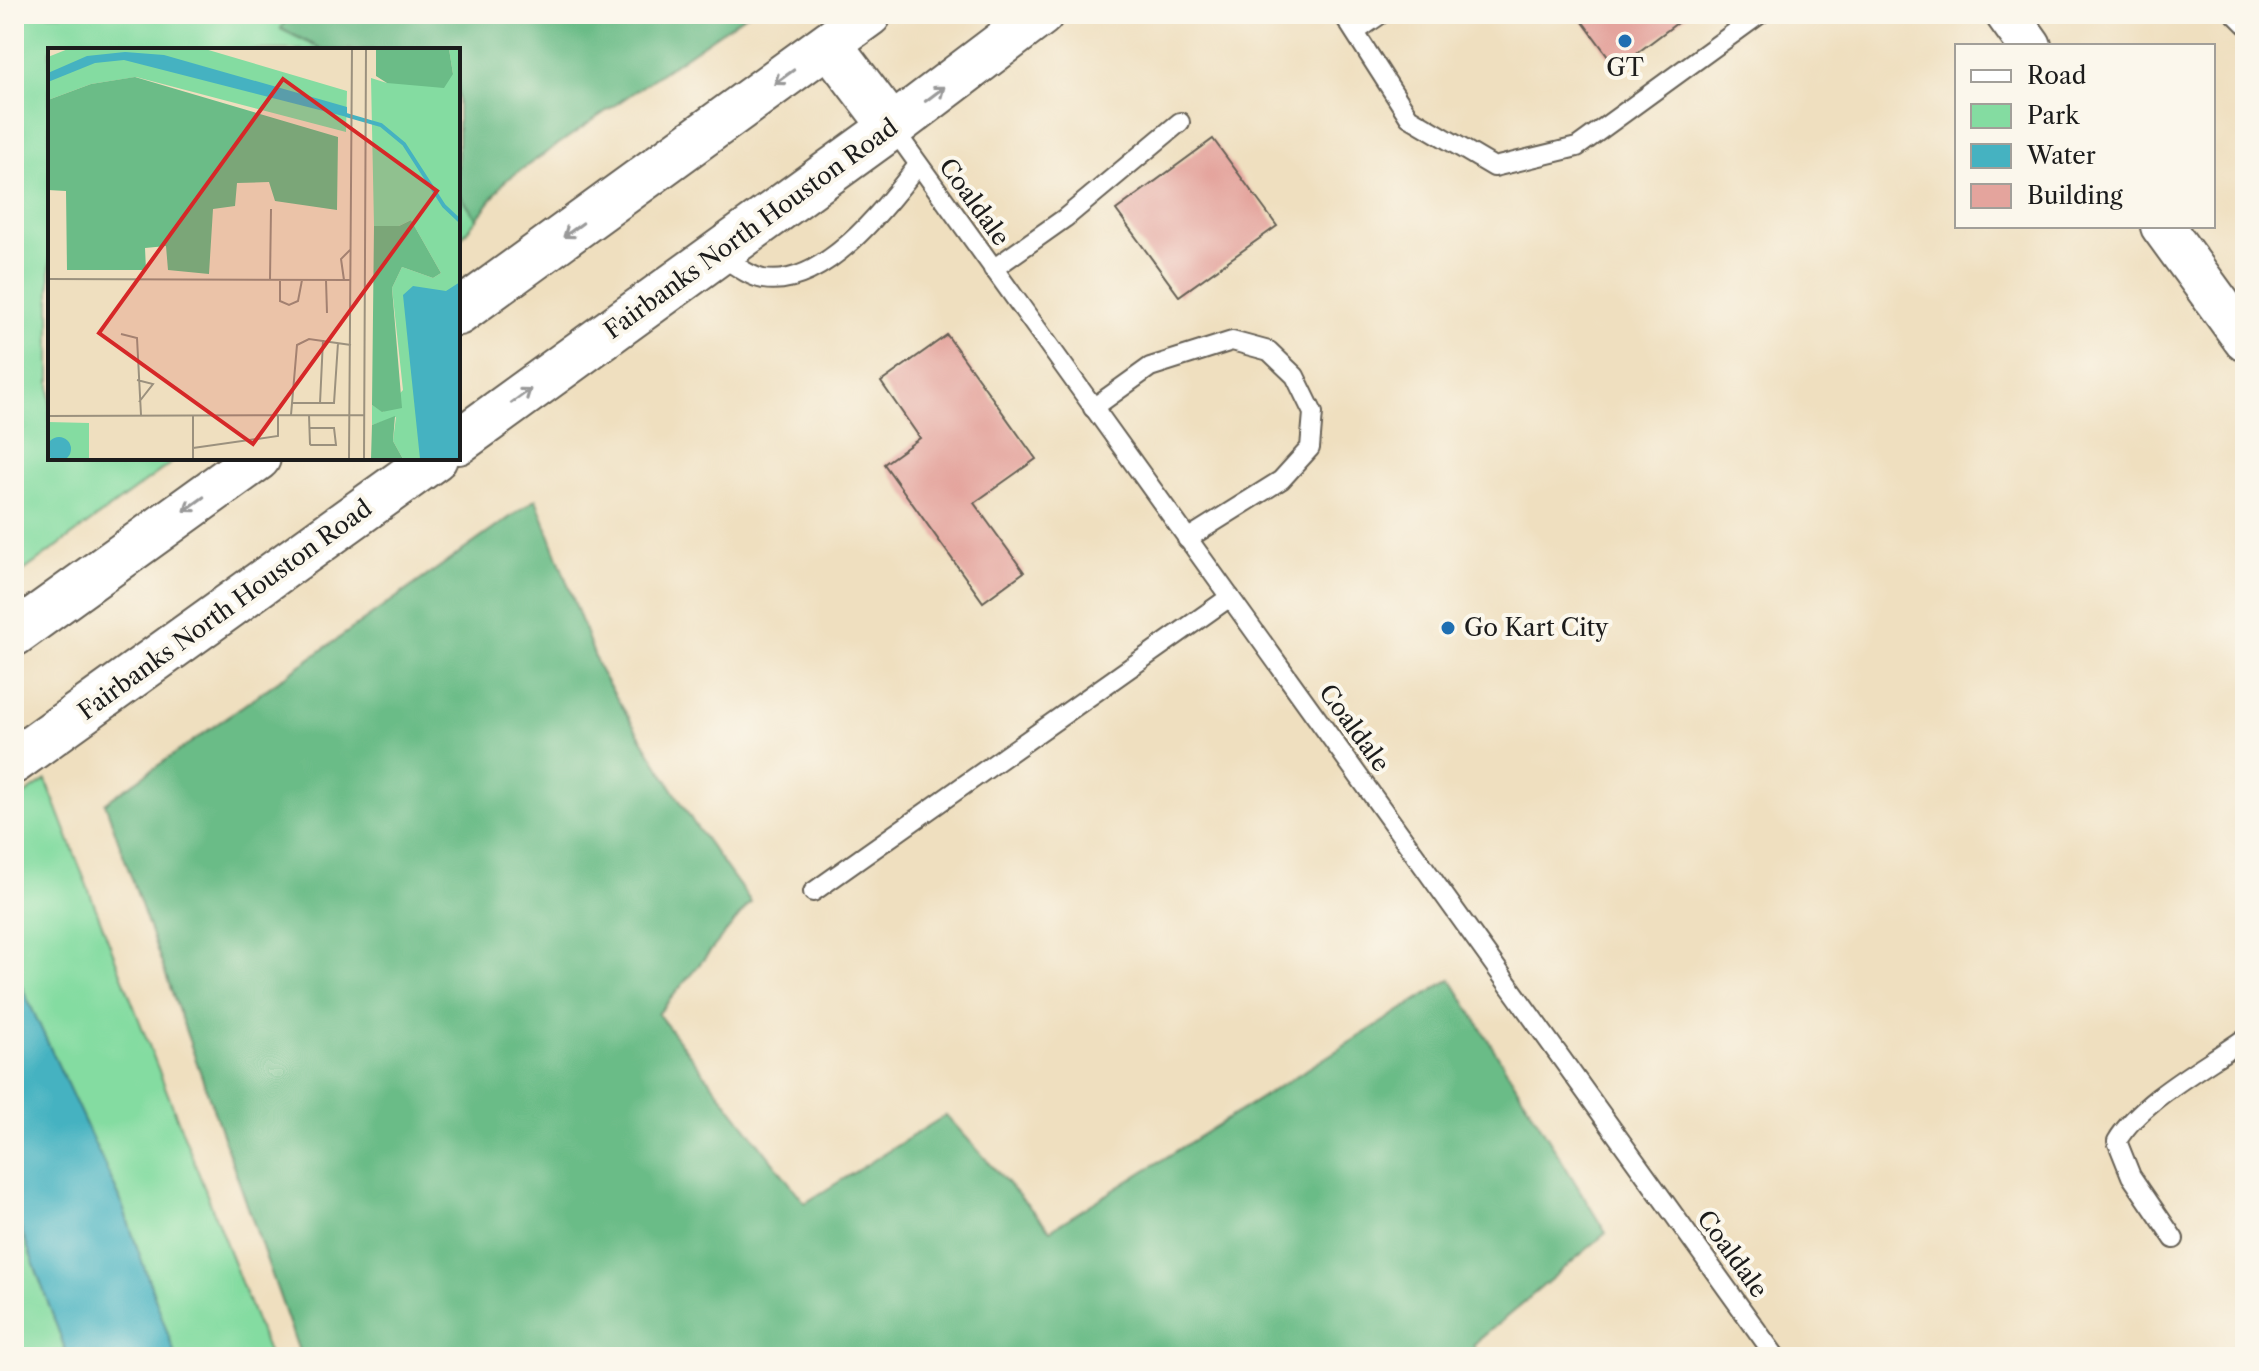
<svg xmlns="http://www.w3.org/2000/svg" width="2259" height="1371" font-family="'Libre Caslon Text',serif">
	<rect width="100%" height="100%" fill="#fbf7ec"/>
	<filter id="ink" filterUnits="userSpaceOnUse"><feTurbulence type="fractalNoise" baseFrequency=".0125" numOctaves="2"/><feDisplacementMap in="SourceGraphic" scale="16" xChannelSelector="R" yChannelSelector="G"/><feConvolveMatrix kernelMatrix="1 2 1 2 8 2 1 2 1" color-interpolation-filters="sRGB"/></filter>
	<filter id="wash" filterUnits="userSpaceOnUse"><feTurbulence type="fractalNoise" baseFrequency=".006" numOctaves="4" result="noise"/><feDisplacementMap in="SourceGraphic" scale="32" xChannelSelector="R" yChannelSelector="G"/><feGaussianBlur stdDeviation="1.8" result="paint"/><feColorMatrix in="noise" values="0 0 0 0 0 0 0 0 0 0 0 0 0 0 0 0 0 1.4 0 .05"/><feComposite in="paint" operator="in"/></filter>
	<g filter="url(#wash)">
		<rect width="100%" height="100%" fill="#efdfbf"/>
		<!-- green -->
		<g fill="#84dca1" stroke="#507c5e" stroke-width="2">
			<polygon points="14,14 289,14 281,29 324,50 50,50 50,458 178,458 14,578"/>
			<polygon points="458,192 477,219 458,242"/>
			<polygon points="46,780 270,1357 14,1357 14,802"/>
		</g>
		<!-- forest -->
		<g fill="#6bbc87" stroke="#446c52" stroke-width="2">
			<polygon points="289,14 747,14 505,181 477,219 458,192 458,50 324,50 281,29"/>
			<polygon points="536,499 600,671 693,822 751,902 658,1014 805,1203 946,1115 1050,1230 1451,979 1606,1233 1473,1345 1482,1357 301,1357 105,803"/>
		</g>
		<!-- water -->
		<polygon fill="#45b2c1" stroke="#30676e" stroke-width="2" points="14,970 119,1196 176,1357 68,1357 14,1210"/>
		<g id="blocks">
			<!-- building -->
			<g fill="#e4a49d">
				<polygon points="1577,14 1689,14 1617,68"/>
				<polygon points="1213,139 1277,226 1179,296 1116,210"/>
				<polygon points="947,335 1036,459 974,503 1024,572 983,602 884,464 920,438 881,382"/>
			</g>
		</g>
	</g>
	<g filter="url(#ink)">
		<use href="#blocks" fill-opacity="0" stroke="#666055" stroke-width="2"/>
		<g fill="none" stroke-linecap="round" stroke-linejoin="round">
			<defs>
				<g id="service">
					<polyline points="1343,14 1409,117 1494,167 1577,147 1760,14"/>
					<polyline points="2235,14 2245,24"/>
					<polyline points="1355,32 1381,14"/>
					<polyline points="892,127 1776,1357"/>
					<path d="M719,255C732,263 748,276 763,279C823,289 886,207 918,165"/>
					<polyline points="993,269 1065,218 1180,122"/>
					<polyline points="1093,408 1150,367 1232,341 1269,351 1295,376 1313,413 1310,448 1281,480 1187,539"/>
					<polyline points="813,892 1230,597"/>
					<path d="M2174,1239L2131,1176L2117,1141C2141,1100 2206,1066 2245,1038"/>
				</g>
				<g id="tertiary">
					<polyline points="2007,14 2030,46"/>
					<polyline points="2162,226 2245,340"/>
				</g>
				<g id="secondary">
					<polyline points="829,44 892,127"/>
					<polyline points="458,313 869,14"/>
					<polyline points="458,442 892,127 1041,14"/>
					<polyline points="14,634 258,458"/>
					<polyline points="14,761 435,458"/>
				</g>
			</defs>
			<!-- service casing -->
			<use href="#service" stroke="#666055" stroke-width="22"/>
			<!-- tertiary casing -->
			<use href="#tertiary" stroke="#666055" stroke-width="46"/>
			<!-- secondary casing -->
			<use href="#secondary" stroke="#666055" stroke-width="48"/>
			<!-- service -->
			<use href="#service" stroke="#fff" stroke-width="18"/>
			<!-- tertiary -->
			<use href="#tertiary" stroke="#fff" stroke-width="42"/>
			<!-- secondary -->
			<use href="#secondary" stroke="#fff" stroke-width="44"/>
		</g>
		<!-- one-way arrows -->
		<defs><path id="oneway-shaft" d="M-6 0H5M1.5-3L5.5 0L1.5 3" fill="none" stroke-width="1.6" stroke-linecap="round" stroke-linejoin="round" transform="scale(2)"/></defs>
		<g stroke="#999">
			<use href="#oneway-shaft" transform="translate(784 77) rotate(144)"/>
			<use href="#oneway-shaft" transform="translate(935 94) rotate(-37)"/>
			<use href="#oneway-shaft" transform="translate(573 230) rotate(144)"/>
			<use href="#oneway-shaft" transform="translate(521 396) rotate(-36)"/>
			<use href="#oneway-shaft" transform="translate(194 504) rotate(144)"/>
		</g>
	</g>
	<!-- markers -->
	<g fill="#1f6fb2" stroke="#fbf7ec" stroke-width="3">
		<circle cx="1625" cy="41" r="8"/>
		<circle cx="1448" cy="628" r="8"/>
	</g>
	<g text-anchor="middle" stroke-width="8" stroke-linejoin="round" paint-order="stroke">
		<!-- poi labels -->
		<g font-size="24" fill="#1c1c1c" stroke="#fbf7ec">
			<text x="1625" y="76">GT</text>
			<text x="1464" y="636" text-anchor="start">Go Kart City</text>
		</g>
		<!-- street labels -->
		<g font-size="24" fill="#1c1c1c" stroke="#fbf7ec">
			<text transform="translate(974 202) rotate(54)" y="8">Coaldale</text>
			<text transform="translate(751 229) rotate(-36)" y="8">Fairbanks North Houston Road</text>
			<text transform="translate(225 610) rotate(-36)" y="8">Fairbanks North Houston Road</text>
			<text transform="translate(1354 728) rotate(54)" y="8">Coaldale</text>
			<text transform="translate(1732 1254) rotate(54)" y="8">Coaldale</text>
		</g>
	</g>
	<!-- overview -->
	<g transform="translate(48 48)">
		<rect width="412" height="412" fill="#efdfbf"/>
		<path d="M20,1H157L299,43L298,84L88,29L43,36L0,52V9ZM401,1H412V411H355L345,393L348,369L324,377V357L335,364L355,342L344,240L354,219L385,230L393,225L363,172L351,178H326L323,30L339,35L405,26ZM0,374L41,375V411H0Z" fill="#84dca1"/>
		<path d="M328,1H401L405,26L396,40L339,35L328,28ZM87,29L290,89L289,162L227,153L221,134L189,135L187,158L165,161L161,226L120,222L118,198L97,200L98,222H19L18,143L0,142V52L43,36ZM363,172L393,225L385,230L354,219L344,240L354,360L334,364L324,357L326,178H351ZM347,368L345,393L355,411H323L324,377Z" fill="#6bbc87"/>
		<path d="M77,4L116,7L299,59V69L76,12L47,15L0,34V25L39,8ZM412,234V411H372L355,247L365,238L398,243ZM-1 401a12 12 0 1 1 24 0a12 12 0 1 1-24 0Z" fill="#45b2c1"/>
		<path fill="none" stroke="#45b2c1" stroke-width="4" d="M298,67L333,77L356,96L396,158L412,173"/>
		<path fill="none" stroke="#9b917e" stroke-width="2" d="M0,231L302,232M222,232L223,161M232,232V253L241,257L250,253L254,232M278,232L279,265M296,232L293,211L302,202M73,286L89,290L93,367M89,332L105,336L91,354M244,355H286L290,295M272,355L275,292M243,367L249,297L261,291L303,297M261,367L262,396L263,397H288L286,380H262M0,368L316,367M145,400L230,388V367M145,411V367M301,411L304,1M316,411L318,1"/>
		<path fill="#d62828" fill-opacity="0.15" stroke="#d62828" stroke-width="4" d="M235,31L389,143L205,396L51,285Z"/>
		<rect width="412" height="412" fill="none" stroke="#1c1c1c" stroke-width="4"/>
	</g>
	<!-- margin -->
	<rect width="2259" height="1371" fill="none" stroke="#fbf7ec" stroke-width="48"/>
	<!-- legend -->
	<rect x="1955" y="44" width="260" height="184" fill="#fbf7ec" stroke="#a29f99" stroke-width="2"/>
	<rect x="1971" y="70" width="40" height="12" fill="#ffffff" stroke="#a29f99" stroke-width="2"/>
	<text x="2027" y="84" font-size="24" fill="#1c1c1c">Road</text>
	<rect x="1971" y="104" width="40" height="24" fill="#84dca1" stroke="#a29f99" stroke-width="2"/>
	<text x="2027" y="124" font-size="24" fill="#1c1c1c">Park</text>
	<rect x="1971" y="144" width="40" height="24" fill="#45b2c1" stroke="#a29f99" stroke-width="2"/>
	<text x="2027" y="164" font-size="24" fill="#1c1c1c">Water</text>
	<rect x="1971" y="184" width="40" height="24" fill="#e4a49d" stroke="#a29f99" stroke-width="2"/>
	<text x="2027" y="204" font-size="24" fill="#1c1c1c">Building</text>
</svg>
